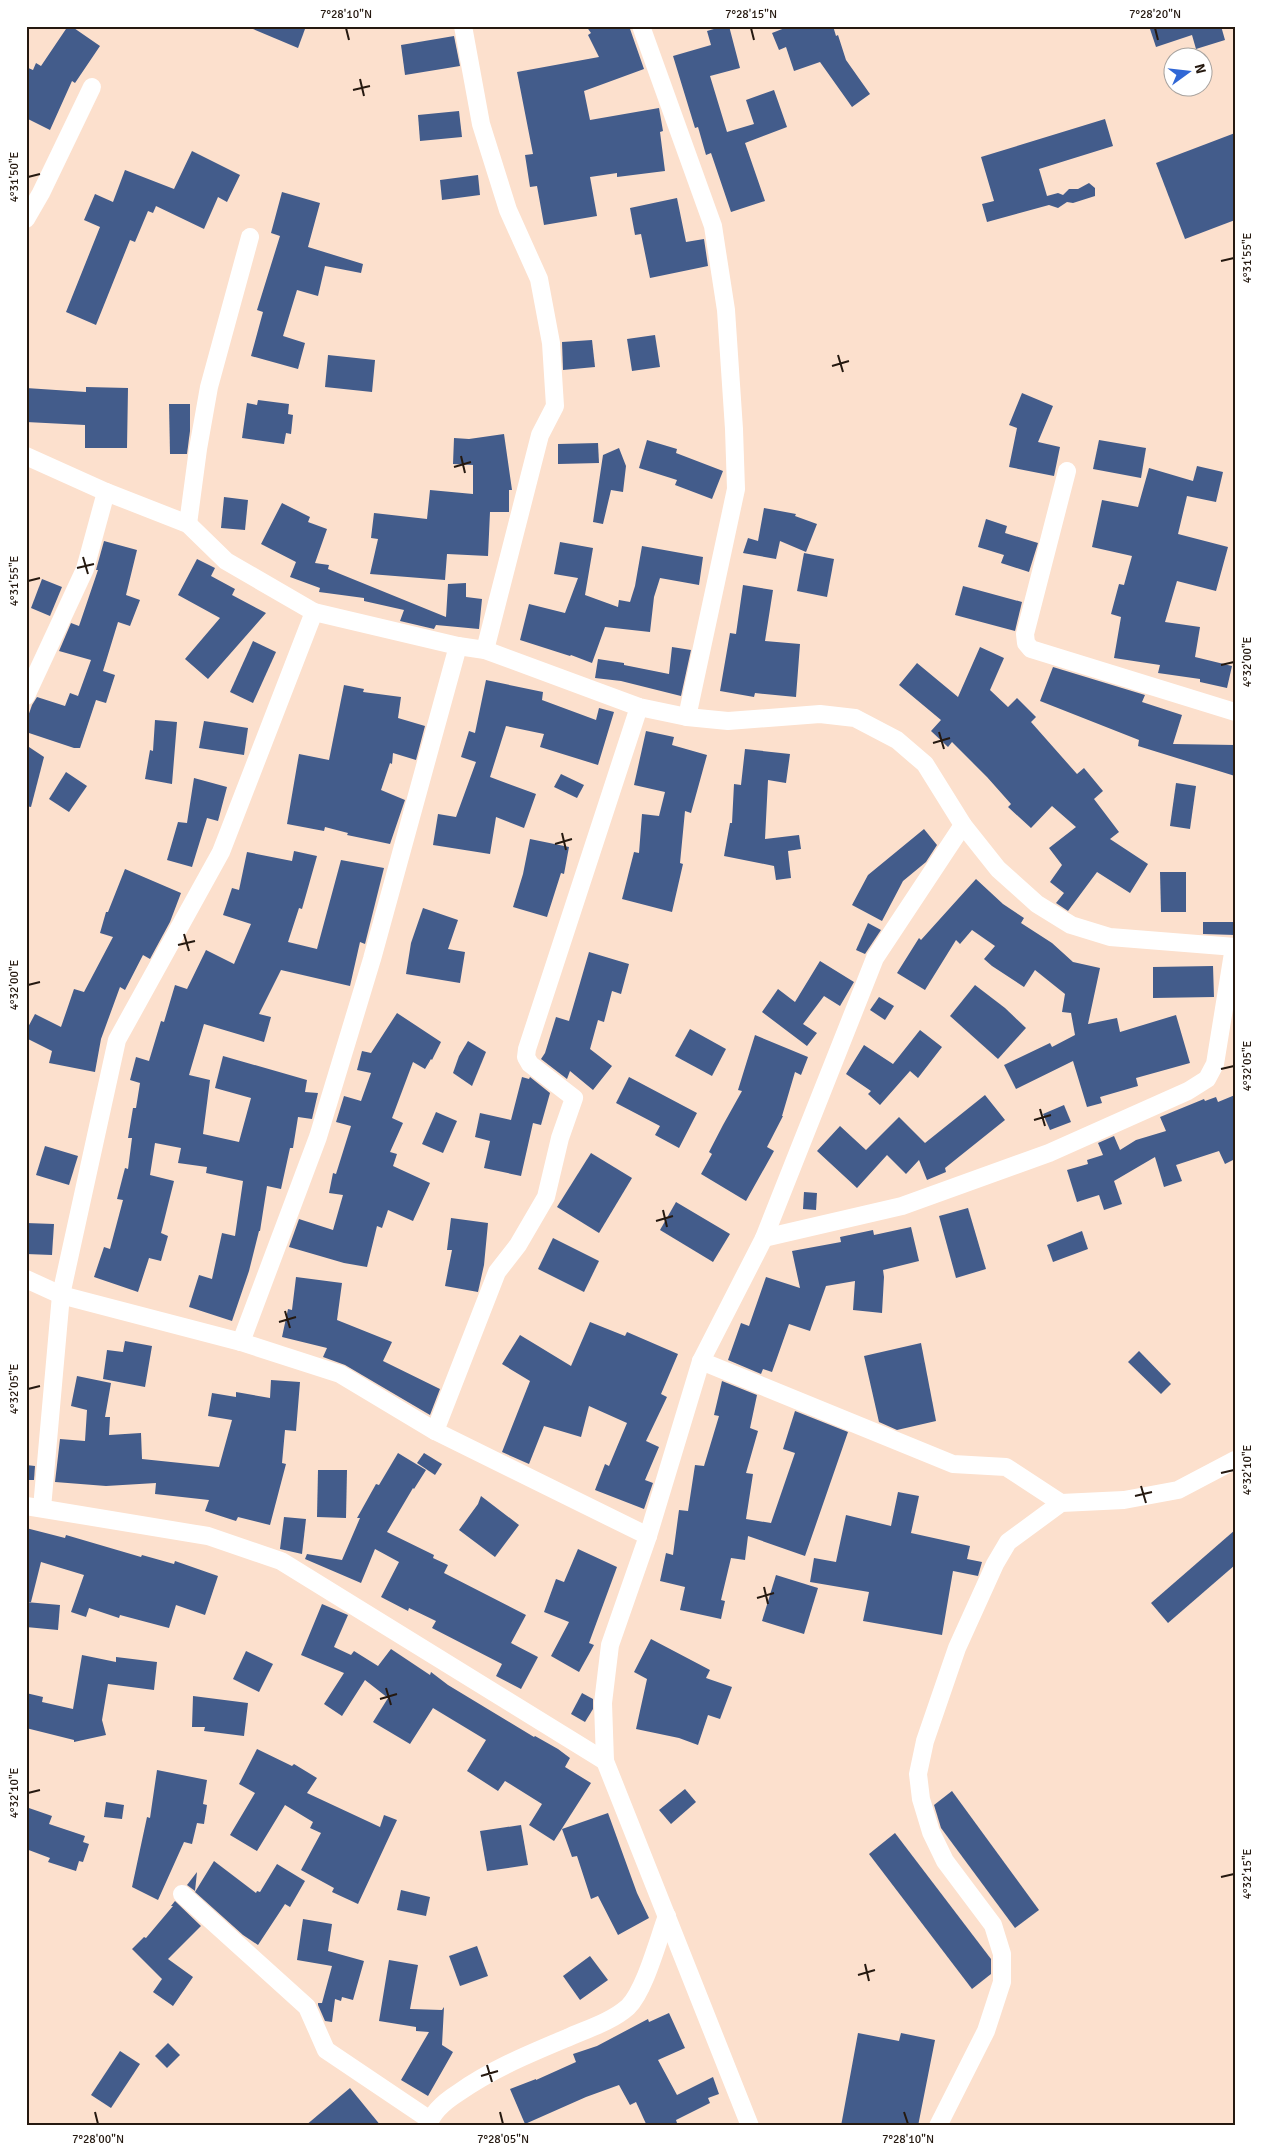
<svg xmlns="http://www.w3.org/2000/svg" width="1261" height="2152" font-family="Signika,sans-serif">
	<rect width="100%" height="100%" fill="#fce0cd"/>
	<!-- building -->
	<g fill="#435c8b">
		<polygon points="68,26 71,26 100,46 75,83 72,81 50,130 26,118 26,67 33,70 36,63 41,66"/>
		<polygon points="246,26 298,26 305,29 298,48"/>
		<polygon points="586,26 629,26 644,69 584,91 590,120 659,108 663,131 660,132 665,171 617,177 617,173 590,177 597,216 544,225 537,186 530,187 525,155 533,154 517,72 599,57 588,35 591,33"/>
		<polygon points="724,26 729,26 740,68 710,76 727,132 754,124 746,100 774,90 787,127 745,143 765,201 731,212 711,153 706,155 698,127 695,128 673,56 711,45 707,31"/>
		<polygon points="790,26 833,26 836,36 838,35 846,60 870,94 852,107 820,62 794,71 786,47 779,50 772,33"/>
		<polygon points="1149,26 1221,26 1225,40 1196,49 1192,35 1156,47"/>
		<polygon points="454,36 460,66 405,75 401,45"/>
		<polygon points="459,111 462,137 420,141 418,115"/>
		<polygon points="1105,119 1113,146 1039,169 1047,196 1058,193 1063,195 1069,189 1078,189 1089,183 1095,188 1095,196 1073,203 1067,202 1058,208 1049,205 987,222 982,204 994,201 981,157"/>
		<polygon points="1235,133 1235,220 1185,239 1156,163"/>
		<polygon points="192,151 240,175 227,202 218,197 204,229 156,206 153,213 148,211 135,242 130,240 96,325 66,312 100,227 84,220 95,194 113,202 125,170 174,189"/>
		<polygon points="478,175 480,195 442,200 440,180"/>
		<polygon points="282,192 320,203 308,247 363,264 361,273 325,266 318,296 297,290 283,336 305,343 298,369 251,356 263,312 257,310 280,236 271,233"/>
		<polygon points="677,198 686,242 704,239 708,266 650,278 641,234 635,235 630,208"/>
		<polygon points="655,335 660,367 632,371 627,339"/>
		<polygon points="592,340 595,367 563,370 562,342"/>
		<polygon points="328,355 375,360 372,392 325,387"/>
		<polygon points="86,387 128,388 127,448 85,448 85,425 26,422 26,388 86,392"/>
		<polygon points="1022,393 1053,406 1038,442 1060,447 1054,476 1009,467 1017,428 1009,425"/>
		<polygon points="258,400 289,404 288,414 293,415 291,434 286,433 284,444 242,438 247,403 257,405"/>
		<polygon points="169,404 190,404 190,431 187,454 170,454"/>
		<polygon points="504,434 512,490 509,490 509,512 490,512 488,556 447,554 445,580 370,574 378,539 371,538 374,513 427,519 430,490 473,494 473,465 453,464 454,438 469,439"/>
		<polygon points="647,440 677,449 676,453 723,471 712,499 675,485 677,480 639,468"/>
		<polygon points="1099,440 1146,448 1141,478 1093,469"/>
		<polygon points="598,443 599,463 558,464 558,444"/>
		<polygon points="619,448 626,466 623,492 611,490 603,524 593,522 603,455"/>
		<polygon points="1197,466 1223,472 1216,502 1187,496 1178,534 1228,547 1216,591 1177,581 1165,622 1200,627 1195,657 1232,666 1227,688 1200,682 1200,679 1158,673 1160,665 1114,658 1121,617 1111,614 1119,584 1124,585 1132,556 1092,547 1102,500 1138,507 1149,468 1193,481"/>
		<polygon points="224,497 248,500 245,530 221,528"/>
		<polygon points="282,503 310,517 308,522 327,529 315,563 329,565 328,569 446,617 448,584 466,583 466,597 482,599 479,629 436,625 434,629 400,621 404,610 364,601 364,598 319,592 320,588 290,577 296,562 261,544"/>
		<polygon points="764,508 796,514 795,516 817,524 806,552 780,541 776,559 743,553 748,538 758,541"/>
		<polygon points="986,519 1007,526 1005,533 1038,543 1029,572 1001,563 1004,555 978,547"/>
		<polygon points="104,541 137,550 126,595 140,600 130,626 118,622 103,671 115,675 106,703 96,700 80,748 74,748 26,732 26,722 32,705 37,697 65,706 70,693 78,696 91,660 59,651 71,623 79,626 98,570 96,570"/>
		<polygon points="560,542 593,548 585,595 618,607 619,600 630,602 635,586 642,546 703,557 699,585 660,578 654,597 650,632 605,627 592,663 571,655 570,656 520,640 529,604 565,613 578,578 554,574"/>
		<polygon points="804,553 834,559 827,597 797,591"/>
		<polygon points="197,559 215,568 211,576 235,589 232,595 266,613 208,679 185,659 220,618 178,595"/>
		<polygon points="42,579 62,587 50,616 31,608"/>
		<polygon points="743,585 773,590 765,641 800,644 796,697 755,693 754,697 720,691 730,633 736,634"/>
		<polygon points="963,586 1022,602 1015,631 955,615"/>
		<polygon points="253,641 276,652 253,703 230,692"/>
		<polygon points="672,647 691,650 681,696 621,681 595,678 598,659 624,663 624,665 669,674"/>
		<polygon points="980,647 1004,658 990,690 1008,707 1017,698 1036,717 1031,722 1077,774 1084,768 1103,791 1094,799 1119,832 1110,839 1148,864 1130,893 1097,872 1068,911 1056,903 1064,893 1050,882 1062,865 1049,848 1076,827 1052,806 1031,828 1008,807 1011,804 987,777 952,742 948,747 931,731 941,720 899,685 917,663 958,697"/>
		<polygon points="1053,667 1145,695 1142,702 1182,715 1173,744 1235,745 1235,776 1138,746 1139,740 1040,701"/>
		<polygon points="486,680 543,692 542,700 596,720 599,708 614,712 598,765 540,747 544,734 506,726 490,777 536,794 524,828 496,817 490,854 433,845 438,814 456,817 476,762 461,757 469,731 475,733"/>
		<polygon points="344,685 364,689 363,692 401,697 398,718 425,726 416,760 393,753 392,764 390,763 381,790 405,800 390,844 347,835 348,833 325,827 324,831 287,824 299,754 329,760"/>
		<polygon points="155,720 177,722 172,784 145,779 150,750 153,751"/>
		<polygon points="204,721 248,728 244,755 199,748"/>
		<polygon points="646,731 674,737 672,745 707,755 691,813 685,811 680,863 683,864 672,912 622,899 634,852 639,853 642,814 659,816 665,792 634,785"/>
		<polygon points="26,745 44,757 31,807 26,806"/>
		<polygon points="745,749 790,754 786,783 768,780 765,839 799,835 801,849 788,851 791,878 776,880 774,866 724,856 730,823 732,823 734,784 741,785"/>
		<polygon points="66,772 87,786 69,812 49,799"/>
		<polygon points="561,774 584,785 577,798 554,787"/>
		<polygon points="194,778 227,787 218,821 207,818 192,867 167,860 178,822 187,823"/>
		<polygon points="1176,783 1196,786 1190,829 1170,826"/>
		<polygon points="924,829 937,845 926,862 903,881 882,921 852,905 868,875"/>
		<polygon points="530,839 569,847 564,874 561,873 547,917 513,907 523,874"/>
		<polygon points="294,851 317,856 302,909 299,908 288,942 317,949 341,860 384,868 365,944 360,942 350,986 281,970 259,1014 271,1017 264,1042 204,1024 189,1075 210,1080 203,1134 239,1142 251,1098 215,1088 223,1056 307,1080 305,1092 318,1093 312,1119 298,1117 293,1148 290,1148 281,1189 267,1186 260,1231 259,1231 249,1271 232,1321 189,1307 199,1275 212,1279 222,1233 235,1236 243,1181 206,1173 207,1167 178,1163 181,1148 155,1143 150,1175 174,1181 161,1233 168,1236 161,1261 149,1258 138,1292 94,1277 104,1247 110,1249 123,1200 117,1199 125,1168 128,1169 132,1138 128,1138 133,1108 136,1108 140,1083 130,1080 136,1057 149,1061 161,1021 164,1022 175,985 187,989 206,950 234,964 251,924 223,915 232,888 239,890 247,852 292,861"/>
		<polygon points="125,869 181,893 170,922 150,959 143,955 125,990 120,987 101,1039 95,1072 49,1063 52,1051 26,1038 26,1031 35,1014 61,1027 74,989 84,992 113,937 100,933 106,912 108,912"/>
		<polygon points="1160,872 1186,872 1186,912 1161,912"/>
		<polygon points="976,879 1003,904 1024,918 1021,923 1052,943 1073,962 1100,968 1088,1024 1117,1018 1120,1032 1176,1015 1190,1063 1136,1078 1138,1086 1100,1097 1102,1103 1087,1107 1073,1061 1016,1089 1004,1065 1050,1043 1052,1047 1075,1035 1071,1013 1062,1012 1065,994 1035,970 1024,987 992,966 984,959 995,946 972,930 960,944 956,940 925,990 897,973 919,938 921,940"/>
		<polygon points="423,908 458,920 448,949 465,952 460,983 406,974 411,943"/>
		<polygon points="1203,922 1235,922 1235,935 1203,934"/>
		<polygon points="868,923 881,930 865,954 856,950"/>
		<polygon points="589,952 629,964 621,994 612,991 604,1022 598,1020 590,1049 612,1066 593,1090 570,1071 567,1079 541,1059 545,1053 556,1017 569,1021"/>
		<polygon points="820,961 854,982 840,1006 824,996 803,1024 817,1033 807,1046 762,1012 778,989 795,1002"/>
		<polygon points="1213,966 1214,997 1153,998 1153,967"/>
		<polygon points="975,985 1005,1008 1026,1028 998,1059 950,1016"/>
		<polygon points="879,997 894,1006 885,1020 870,1010"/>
		<polygon points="397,1013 441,1042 432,1060 431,1059 425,1069 413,1062 392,1118 403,1123 390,1152 397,1154 393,1166 430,1183 413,1221 388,1210 382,1228 377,1226 367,1267 344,1263 289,1247 299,1219 333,1230 343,1195 329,1193 333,1173 336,1174 351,1126 336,1122 344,1096 361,1101 371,1073 357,1070 362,1051 371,1053"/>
		<polygon points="690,1029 726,1049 712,1076 675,1056"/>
		<polygon points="920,1030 942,1047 918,1078 910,1071 880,1105 868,1094 871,1091 846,1074 864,1045 893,1064"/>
		<polygon points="755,1035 808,1057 801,1075 795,1072 782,1116 783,1116 767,1147 774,1151 746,1201 701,1174 712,1154 709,1152 723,1125 742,1091 738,1090"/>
		<polygon points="468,1041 486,1052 472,1086 453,1073 459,1056"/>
		<polygon points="522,1077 529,1079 530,1077 550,1093 541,1125 533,1123 521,1176 484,1168 490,1141 475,1137 480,1113 511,1120"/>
		<polygon points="629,1077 697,1113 679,1148 655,1135 660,1126 616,1103"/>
		<polygon points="985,1095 1005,1120 945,1168 946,1172 927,1180 919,1160 906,1174 887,1155 857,1188 817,1151 840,1126 866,1150 899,1117 925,1143"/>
		<polygon points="1235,1095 1235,1159 1225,1164 1219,1151 1176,1165 1182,1181 1164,1187 1155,1157 1114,1181 1122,1204 1104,1210 1099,1195 1077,1202 1067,1170 1088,1164 1087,1160 1103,1155 1098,1143 1114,1136 1120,1150 1136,1140 1166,1131 1160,1117 1204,1099 1205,1101 1216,1097 1218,1102"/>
		<polygon points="1064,1105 1071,1122 1050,1130 1043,1114"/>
		<polygon points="436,1112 457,1121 443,1153 422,1144"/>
		<polygon points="45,1146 78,1156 69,1185 36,1175"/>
		<polygon points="591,1153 632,1178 599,1233 557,1207"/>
		<polygon points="804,1192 817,1193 816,1210 803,1209"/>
		<polygon points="676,1202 730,1234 713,1262 660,1230"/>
		<polygon points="968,1208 986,1269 956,1278 939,1216"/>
		<polygon points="451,1218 488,1223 484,1265 478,1292 445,1286 452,1250 447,1250"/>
		<polygon points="26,1223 54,1224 52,1255 26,1254"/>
		<polygon points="911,1227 919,1261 883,1270 884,1277 882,1313 853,1310 855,1281 826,1286 810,1331 789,1324 772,1372 763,1369 761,1374 728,1360 741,1323 749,1326 766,1277 800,1288 792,1251 841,1242 840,1237 873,1230 874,1235"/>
		<polygon points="1082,1231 1088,1249 1053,1262 1047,1245"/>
		<polygon points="553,1238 599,1261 584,1292 538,1269"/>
		<polygon points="296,1277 342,1283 337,1320 392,1342 383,1361 440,1389 430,1415 345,1365 323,1357 327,1348 282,1337 288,1309 292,1310"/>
		<polygon points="590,1322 625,1336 627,1332 678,1354 661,1394 667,1397 646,1441 659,1447 645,1480 653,1483 644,1509 595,1490 605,1464 609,1466 627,1423 589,1406 581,1437 544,1426 529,1464 502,1452 530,1381 502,1364 520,1335 571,1366"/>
		<polygon points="125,1341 152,1346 145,1387 103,1379 107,1350 123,1352"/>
		<polygon points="921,1343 936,1421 897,1430 879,1422 864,1356"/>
		<polygon points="1139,1351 1171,1384 1161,1394 1128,1362"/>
		<polygon points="77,1376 111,1383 105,1417 110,1417 109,1435 141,1433 142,1459 219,1467 232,1420 208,1416 212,1393 236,1397 236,1392 270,1398 271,1380 300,1382 296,1431 285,1430 282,1463 286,1464 270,1525 238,1517 236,1521 205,1511 209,1500 155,1494 156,1483 106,1486 55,1482 60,1439 85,1441 87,1410 71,1406"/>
		<polygon points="722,1381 757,1395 750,1428 758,1431 746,1473 753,1474 746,1519 771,1523 795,1453 783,1449 795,1411 848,1432 805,1556 748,1536 745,1560 731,1558 721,1600 725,1601 721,1619 680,1610 685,1587 660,1581 666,1553 673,1555 679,1510 688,1511 695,1465 704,1466 719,1416 714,1415"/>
		<polygon points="398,1453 426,1470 414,1489 413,1488 387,1532 434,1555 433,1558 448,1565 444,1573 526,1615 511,1643 538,1657 521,1689 496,1676 502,1664 432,1628 436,1621 409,1608 408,1611 381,1597 399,1562 375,1549 361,1583 305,1559 307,1554 342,1560 360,1518 357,1518 376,1484 379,1485"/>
		<polygon points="424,1453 442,1464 435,1475 417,1463"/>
		<polygon points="26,1465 35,1466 34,1480 26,1480"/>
		<polygon points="318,1470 347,1470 346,1518 317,1517"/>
		<polygon points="898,1492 919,1496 911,1533 970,1546 967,1559 982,1562 978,1576 953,1571 942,1635 863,1621 869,1592 810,1582 814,1558 836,1562 846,1515 891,1526"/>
		<polygon points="481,1496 519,1525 495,1557 459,1530 478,1504"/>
		<polygon points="284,1517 306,1519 302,1554 280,1549"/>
		<polygon points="26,1528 65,1538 66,1535 141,1557 142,1555 174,1564 175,1561 218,1576 205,1615 176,1605 169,1628 120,1615 119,1618 89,1608 86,1617 71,1612 84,1575 41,1562 31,1602 26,1602"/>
		<polygon points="1235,1530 1235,1565 1168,1623 1151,1603"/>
		<polygon points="578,1549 617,1567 589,1643 594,1645 579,1672 551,1656 569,1622 544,1612 556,1579 564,1582"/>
		<polygon points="776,1575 818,1588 804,1634 762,1621"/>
		<polygon points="26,1602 60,1605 58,1630 26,1627"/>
		<polygon points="322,1604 348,1615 334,1647 351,1655 354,1651 378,1666 391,1649 430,1675 431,1672 448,1685 534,1737 535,1736 558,1749 570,1758 565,1767 591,1783 554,1841 529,1825 542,1804 505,1781 498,1791 467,1771 486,1740 433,1708 410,1744 373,1722 388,1698 365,1680 342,1716 324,1704 344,1673 301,1655"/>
		<polygon points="651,1639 710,1670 706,1678 732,1687 720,1719 708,1715 698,1745 679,1738 636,1729 647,1679 634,1672"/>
		<polygon points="246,1651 273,1664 259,1692 233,1679"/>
		<polygon points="82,1655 116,1662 116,1657 157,1662 154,1690 108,1684 102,1720 106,1735 74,1742 74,1740 26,1728 26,1693 43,1697 42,1702 73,1709"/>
		<polygon points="582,1693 593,1699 593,1709 585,1722 571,1714"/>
		<polygon points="193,1696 248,1703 244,1736 204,1731 205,1727 192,1727"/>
		<polygon points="257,1749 292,1766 294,1764 317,1778 307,1793 380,1827 384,1815 397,1820 358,1904 332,1892 334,1888 301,1870 321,1833 310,1828 313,1822 285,1805 257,1851 230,1835 255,1793 239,1784"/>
		<polygon points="157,1770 207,1780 203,1804 207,1805 204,1824 197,1823 192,1844 184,1842 158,1900 132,1887 147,1817 150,1818"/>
		<polygon points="685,1789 696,1802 671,1824 659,1810"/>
		<polygon points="952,1791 1039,1910 1015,1928 941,1828 934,1805"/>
		<polygon points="106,1802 124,1805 122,1819 104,1817"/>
		<polygon points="26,1807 52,1816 49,1824 85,1836 83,1842 89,1844 83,1862 79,1861 76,1871 48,1862 50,1858 26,1849"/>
		<polygon points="608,1813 637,1893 649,1918 618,1935 598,1896 591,1899 577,1856 572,1857 562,1829"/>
		<polygon points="521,1825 528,1865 487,1871 480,1831"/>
		<polygon points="895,1833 991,1959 991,1974 972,1989 869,1854"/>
		<polygon points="214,1861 256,1893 257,1891 260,1892 277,1864 305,1881 290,1907 285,1904 258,1945 243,1935 195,1892"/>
		<polygon points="197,1872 195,1891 187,1885"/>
		<polygon points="401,1890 430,1897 426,1916 397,1910"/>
		<polygon points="175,1901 201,1926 168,1959 193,1977 173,2006 153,1992 162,1979 132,1949 144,1937 146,1938 173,1906 171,1906"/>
		<polygon points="303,1919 332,1924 328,1951 364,1961 353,2000 342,1997 341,2001 335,1999 332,2022 325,2021 318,2005 318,2003 322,2003 332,1966 297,1960"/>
		<polygon points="477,1946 488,1976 460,1986 449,1956"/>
		<polygon points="590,1956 608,1980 580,2000 563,1976"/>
		<polygon points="389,1960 418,1965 410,2009 442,2010 444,2007 442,2045 453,2052 428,2096 401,2080 429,2032 416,2031 416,2027 379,2021"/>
		<polygon points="669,2013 685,2048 658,2060 677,2095 713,2077 719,2094 708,2098 710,2103 676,2120 678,2126 647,2126 636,2102 630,2105 619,2085 586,2097 525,2124 510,2089 536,2079 536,2080 576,2062 573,2054 597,2046 648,2019 649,2022"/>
		<polygon points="858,2033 899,2041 901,2033 935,2040 918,2126 841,2126"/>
		<polygon points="168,2043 180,2055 167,2068 155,2056"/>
		<polygon points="120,2051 140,2064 111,2108 91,2095"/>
		<polygon points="350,2088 381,2126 305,2126"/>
	</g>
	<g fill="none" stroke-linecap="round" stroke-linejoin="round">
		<!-- minor -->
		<g stroke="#fff" stroke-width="18">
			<polyline points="463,26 481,124 508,210 539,279 551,343 555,406 540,435 485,650"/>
			<polyline points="641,26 713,226 726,310 734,429 736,489 687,717"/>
			<polyline points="26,219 41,193 92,87"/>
			<polyline points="26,456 106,492 188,524 226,561 314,612 458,646 485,650 639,707 687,717 728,721 820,714 855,718 897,740 925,764 963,825 998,869 1037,904 1071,925 1110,937 1235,947"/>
			<polyline points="1067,471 1025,634 1026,643 1031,649 1235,712"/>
			<polyline points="188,524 198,449 209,387 250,237"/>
			<polyline points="26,696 85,569 106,492"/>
			<polyline points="764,1238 902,1206 1049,1153 1188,1091 1207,1079 1215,1064 1234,947"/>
			<polyline points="26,1279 61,1295 241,1342 340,1374 435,1431 648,1536"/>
			<polyline points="241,1342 318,1137 372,959 458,646"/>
			<polyline points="701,1361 953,1464 1006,1467 1061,1503"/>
			<polyline points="435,1431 497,1272 518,1245 546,1197 560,1138 574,1098 530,1064 526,1057 527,1049 639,707"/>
			<polyline points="26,1506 208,1536 281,1561 605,1761"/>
			<polyline points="42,1508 61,1295 117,1040 221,852 314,612"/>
			<polyline points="182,1894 307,2007 326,2050 430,2120"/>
			<path d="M428,2126C432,2112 447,2100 458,2093C492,2069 529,2054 567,2038C587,2029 611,2022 628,2007C645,1990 658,1940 667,1916"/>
			<polyline points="750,2126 605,1761 603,1703 610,1645 648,1536 701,1361 764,1238 875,958 963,825"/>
			<polyline points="938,2126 986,2031 1002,1982 1002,1954 993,1925 945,1861 931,1832 921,1799 918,1774 925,1741 957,1648 995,1564 1008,1542 1061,1503 1124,1500 1178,1490 1235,1460"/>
		</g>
	</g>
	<!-- ticks -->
	<path fill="none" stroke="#251910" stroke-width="2" d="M346,28L349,40M751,28L754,40M1155,28L1158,40M360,79L364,96M353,90L370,86M28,177L40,174M1221,261L1234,258M838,355L843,372M832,366L849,361M461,456L465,473M454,467L471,462M83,557L88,574M77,568L94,564M28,581L40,578M1221,665L1234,662M939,732L944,749M933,743L950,738M562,833L566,850M555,844L572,839M184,934L189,951M178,945L195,941M28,985L40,982M1221,1069L1234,1066M1040,1109L1045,1126M1034,1120L1051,1115M663,1210L667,1227M656,1221L673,1216M285,1311L290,1328M279,1322L296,1317M28,1389L40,1386M1221,1473L1234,1470M1141,1486L1146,1503M1135,1496L1152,1492M764,1587L768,1604M757,1598L774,1593M386,1688L391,1705M380,1699L397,1694M28,1793L40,1790M1221,1877L1234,1874M865,1964L869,1981M858,1975L875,1970M487,2065L492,2082M481,2076L498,2071M95,2112L98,2124M500,2112L503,2124M904,2112L908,2124"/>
	<!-- border -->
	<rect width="1261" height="2152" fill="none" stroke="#ffffff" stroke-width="55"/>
	<!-- north arrow -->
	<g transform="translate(1188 72) rotate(75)"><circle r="24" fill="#ffffff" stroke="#a8a39f"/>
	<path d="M0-4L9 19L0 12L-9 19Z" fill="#3067d5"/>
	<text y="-8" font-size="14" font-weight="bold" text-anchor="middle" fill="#251910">N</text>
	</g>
	<rect x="28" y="28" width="1206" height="2096" fill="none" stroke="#251910" stroke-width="2"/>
	<g font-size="12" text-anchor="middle" fill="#251910">
		<text x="346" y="18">7°28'10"N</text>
		<text x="751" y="18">7°28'15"N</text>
		<text x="1155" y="18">7°28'20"N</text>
		<text transform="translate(14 177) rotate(-90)" y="4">4°31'50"E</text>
		<text transform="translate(1247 258) rotate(-90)" y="4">4°31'55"E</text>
		<text transform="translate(14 581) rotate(-90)" y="4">4°31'55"E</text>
		<text transform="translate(1247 662) rotate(-90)" y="4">4°32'00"E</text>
		<text transform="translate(14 985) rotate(-90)" y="4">4°32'00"E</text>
		<text transform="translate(1247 1066) rotate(-90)" y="4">4°32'05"E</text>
		<text transform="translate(14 1389) rotate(-90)" y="4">4°32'05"E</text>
		<text transform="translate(1247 1470) rotate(-90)" y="4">4°32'10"E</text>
		<text transform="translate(14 1793) rotate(-90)" y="4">4°32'10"E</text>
		<text transform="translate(1247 1874) rotate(-90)" y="4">4°32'15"E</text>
		<text x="98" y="2143">7°28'00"N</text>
		<text x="503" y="2143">7°28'05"N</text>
		<text x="908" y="2143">7°28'10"N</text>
	</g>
</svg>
